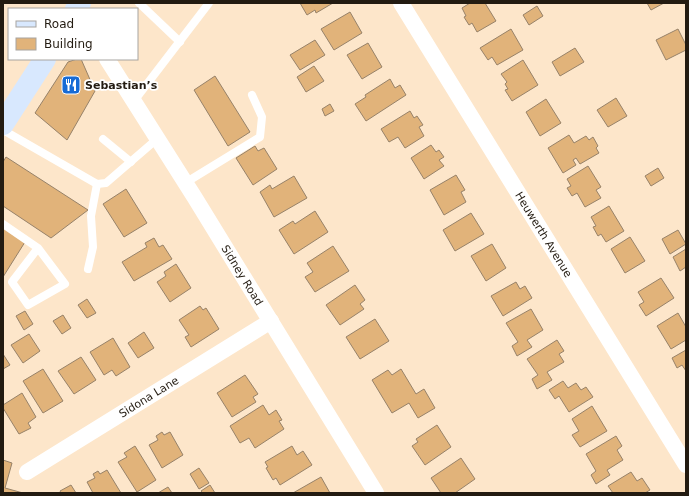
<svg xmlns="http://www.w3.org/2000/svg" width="689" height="496" font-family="'DejaVu Sans',sans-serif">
	<rect width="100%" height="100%" fill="#fde6ca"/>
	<!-- building -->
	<g fill="#e1b37a" stroke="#978269">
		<polygon points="300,3 333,3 316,13 315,10 307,15"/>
		<polygon points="470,3 485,3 496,21 477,32 472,23 469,25 464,17 466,16 462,8"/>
		<polygon points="647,3 664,3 651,10"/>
		<polygon points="537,6 543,16 529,25 523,15"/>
		<polygon points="350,12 362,33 334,50 321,29"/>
		<polygon points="511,29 523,50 497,65 492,57 488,60 480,48"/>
		<polygon points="678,29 686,45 686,50 666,60 656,40"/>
		<polygon points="315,40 325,55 300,70 290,55"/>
		<polygon points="368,43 382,67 362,79 347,55"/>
		<polygon points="575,48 584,62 560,76 552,62"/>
		<polygon points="77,59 81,59 95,91 67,140 35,113 68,62"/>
		<polygon points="523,60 538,85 512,101 505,90 508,89 505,84 507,82 501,74"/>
		<polygon points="314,66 324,81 306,92 297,77"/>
		<polygon points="215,76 250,132 228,146 194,90"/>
		<polygon points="390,79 395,88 400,85 406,95 366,121 355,104 366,97 365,95"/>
		<polygon points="616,98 627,116 608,127 597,110"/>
		<polygon points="546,99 561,123 540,136 526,112"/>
		<polygon points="330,104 334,111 325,116 322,109"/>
		<polygon points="410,111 414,118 417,116 423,125 419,127 424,136 405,148 398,137 389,142 381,129"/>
		<polygon points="569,135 574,143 586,136 589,140 593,137 598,146 596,148 599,153 580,164 576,158 573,160 576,165 563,173 548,148"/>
		<polygon points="431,145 436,152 439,150 444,157 439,160 444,166 424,179 411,158"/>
		<polygon points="255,146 258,151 264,148 277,169 253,185 236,158"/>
		<polygon points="6,157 88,210 51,238 3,206 3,162"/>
		<polygon points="588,166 601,187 596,190 601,198 585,207 577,193 572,196 567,188 571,186 567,179"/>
		<polygon points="658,168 664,178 651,186 645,176"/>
		<polygon points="456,175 465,190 461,192 466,202 444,215 430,190"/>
		<polygon points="294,176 307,198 274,217 260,192 270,185 272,189"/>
		<polygon points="126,189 147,223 124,237 103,204"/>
		<polygon points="609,206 624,231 606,242 601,234 598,236 593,227 596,226 591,217"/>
		<polygon points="315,211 328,232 294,254 279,230 293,221 295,224"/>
		<polygon points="471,213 484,234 455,251 443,230"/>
		<polygon points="3,228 25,242 3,277"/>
		<polygon points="678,230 686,244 670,254 662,239"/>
		<polygon points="630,237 645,261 625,273 611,249"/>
		<polygon points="154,238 159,247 163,245 172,259 134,281 122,262 147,247 145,243"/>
		<polygon points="492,244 506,268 486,281 471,256"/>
		<polygon points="333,246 349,271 315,292 305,277 313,272 307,263"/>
		<polygon points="686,249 686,267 680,271 673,257"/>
		<polygon points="176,264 191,288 170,302 157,282 166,276 164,272"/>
		<polygon points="661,278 674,298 646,316 639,305 644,302 638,292"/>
		<polygon points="516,282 520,289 525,286 532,298 503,316 491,296"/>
		<polygon points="355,285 365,300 360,304 364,309 340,325 326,305"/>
		<polygon points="87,299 96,313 87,318 78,305"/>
		<polygon points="200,306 203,310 206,308 219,329 191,347 185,337 189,335 179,320"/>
		<polygon points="531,309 543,330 527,340 532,347 517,356 512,346 518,342 506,323"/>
		<polygon points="25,311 33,324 24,330 16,316"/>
		<polygon points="678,313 686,327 686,340 671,349 657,326"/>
		<polygon points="63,315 71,328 62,334 53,321"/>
		<polygon points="375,319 389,341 360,359 346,337"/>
		<polygon points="144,332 154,348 138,358 128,343"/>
		<polygon points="29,334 40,351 23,363 11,345"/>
		<polygon points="113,338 130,367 116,376 112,370 104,375 90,352"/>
		<polygon points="557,340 564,351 559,354 564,362 547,372 552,380 537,389 532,379 538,375 527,359"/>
		<polygon points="686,350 686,371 682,365 677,368 672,358"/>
		<polygon points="3,354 10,365 3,369"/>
		<polygon points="81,357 96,380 74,394 58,371"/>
		<polygon points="43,369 63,401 43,413 23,381"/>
		<polygon points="401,369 416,394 424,389 435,408 418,418 409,403 392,413 372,380 388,370 392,375"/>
		<polygon points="245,375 258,394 253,397 256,402 232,417 217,393"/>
		<polygon points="563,381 568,388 576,383 581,390 586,387 593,397 569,412 559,396 555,399 549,390"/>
		<polygon points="22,393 36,417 28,423 31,428 19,434 3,408 3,405"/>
		<polygon points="263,405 269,415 276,410 282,420 279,421 284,429 255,448 249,438 240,443 230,426"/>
		<polygon points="592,406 607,431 580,447 572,435 579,431 572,419"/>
		<polygon points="437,425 451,447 425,465 412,446 418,442 416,439"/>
		<polygon points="162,432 164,435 170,432 183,455 162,468 149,445 158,440 156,436"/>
		<polygon points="616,436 622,446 617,450 623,460 607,470 610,475 596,484 591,475 596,471 586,454"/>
		<polygon points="135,446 156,480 137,492 118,462 127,457 124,453"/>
		<polygon points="292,446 297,455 303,451 312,465 280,485 276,478 273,480 266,468 268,467 265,462"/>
		<polygon points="461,458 475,479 455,493 441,493 431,478"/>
		<polygon points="3,460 12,463 5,488 23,493 3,493"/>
		<polygon points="199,468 209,483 199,489 190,474"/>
		<polygon points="107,470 121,493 93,493 87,482 95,478 93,474 98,471 100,474"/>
		<polygon points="631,472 637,481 642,478 650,490 645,493 613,493 608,486"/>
		<polygon points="321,477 330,493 293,493"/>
		<polygon points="71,485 76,493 61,493 60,491"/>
		<polygon points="210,485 215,493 203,493 201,491"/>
		<polygon points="168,487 172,493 158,493"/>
	</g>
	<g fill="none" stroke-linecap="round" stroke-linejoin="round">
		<!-- lane -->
		<g stroke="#fff" stroke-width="8">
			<polyline points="139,3 180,42"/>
			<polyline points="134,101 209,3"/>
			<polyline points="3,130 97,184 106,183 157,139"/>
			<polyline points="103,139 131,162"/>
			<polyline points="185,183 260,137 262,117 252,95"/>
			<polyline points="3,224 38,248 65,284 28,305 12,282 38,248"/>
			<polyline points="88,269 93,247 91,216 97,184"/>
		</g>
		<!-- street -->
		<g stroke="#fff" stroke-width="16">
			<path id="s1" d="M401,3L686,465"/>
			<path id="s2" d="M107,59L195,198L376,493"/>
			<path id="s3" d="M27,472L271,321"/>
		</g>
		<!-- primary -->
		<g stroke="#d8e8fe" stroke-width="22">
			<polyline points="76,9 80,3"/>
			<polyline points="3,124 45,59"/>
		</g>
	</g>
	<!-- icons -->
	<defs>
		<symbol id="restaurant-square" viewBox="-11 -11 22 22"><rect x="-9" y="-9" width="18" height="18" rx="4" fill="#176bd5" stroke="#fff"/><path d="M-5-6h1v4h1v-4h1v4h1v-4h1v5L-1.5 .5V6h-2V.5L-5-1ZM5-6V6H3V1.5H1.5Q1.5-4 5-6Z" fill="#fff"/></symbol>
	</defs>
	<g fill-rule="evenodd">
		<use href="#restaurant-square" x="60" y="74" width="22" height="22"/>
	</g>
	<g text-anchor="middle" stroke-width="3.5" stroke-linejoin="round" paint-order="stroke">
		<!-- poi labels -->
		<g font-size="11" font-weight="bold" fill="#231b11" stroke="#fff" text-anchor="start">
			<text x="85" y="89">Sebastian’s</text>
		</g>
		<!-- street labels -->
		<g font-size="11" fill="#231b11" stroke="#fff">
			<text dy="4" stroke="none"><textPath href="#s1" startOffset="272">Heuwerth Avenue</textPath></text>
			<text dy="4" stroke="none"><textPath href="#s2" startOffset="255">Sidney Road</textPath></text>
			<text dy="4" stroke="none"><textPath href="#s3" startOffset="143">Sidona Lane</textPath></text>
		</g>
	</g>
	<!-- border -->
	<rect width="689" height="496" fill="none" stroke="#231b11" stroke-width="8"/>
	<!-- legend -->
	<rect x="8" y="8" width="130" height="52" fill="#ffffff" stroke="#a7a4a0"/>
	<rect x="16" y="21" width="20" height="6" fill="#d8e8fe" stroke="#a7a4a0"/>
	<text x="44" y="28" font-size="12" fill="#231b11">Road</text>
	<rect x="16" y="38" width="20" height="12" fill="#e1b37a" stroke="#a7a4a0"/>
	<text x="44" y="48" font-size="12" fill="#231b11">Building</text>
</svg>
